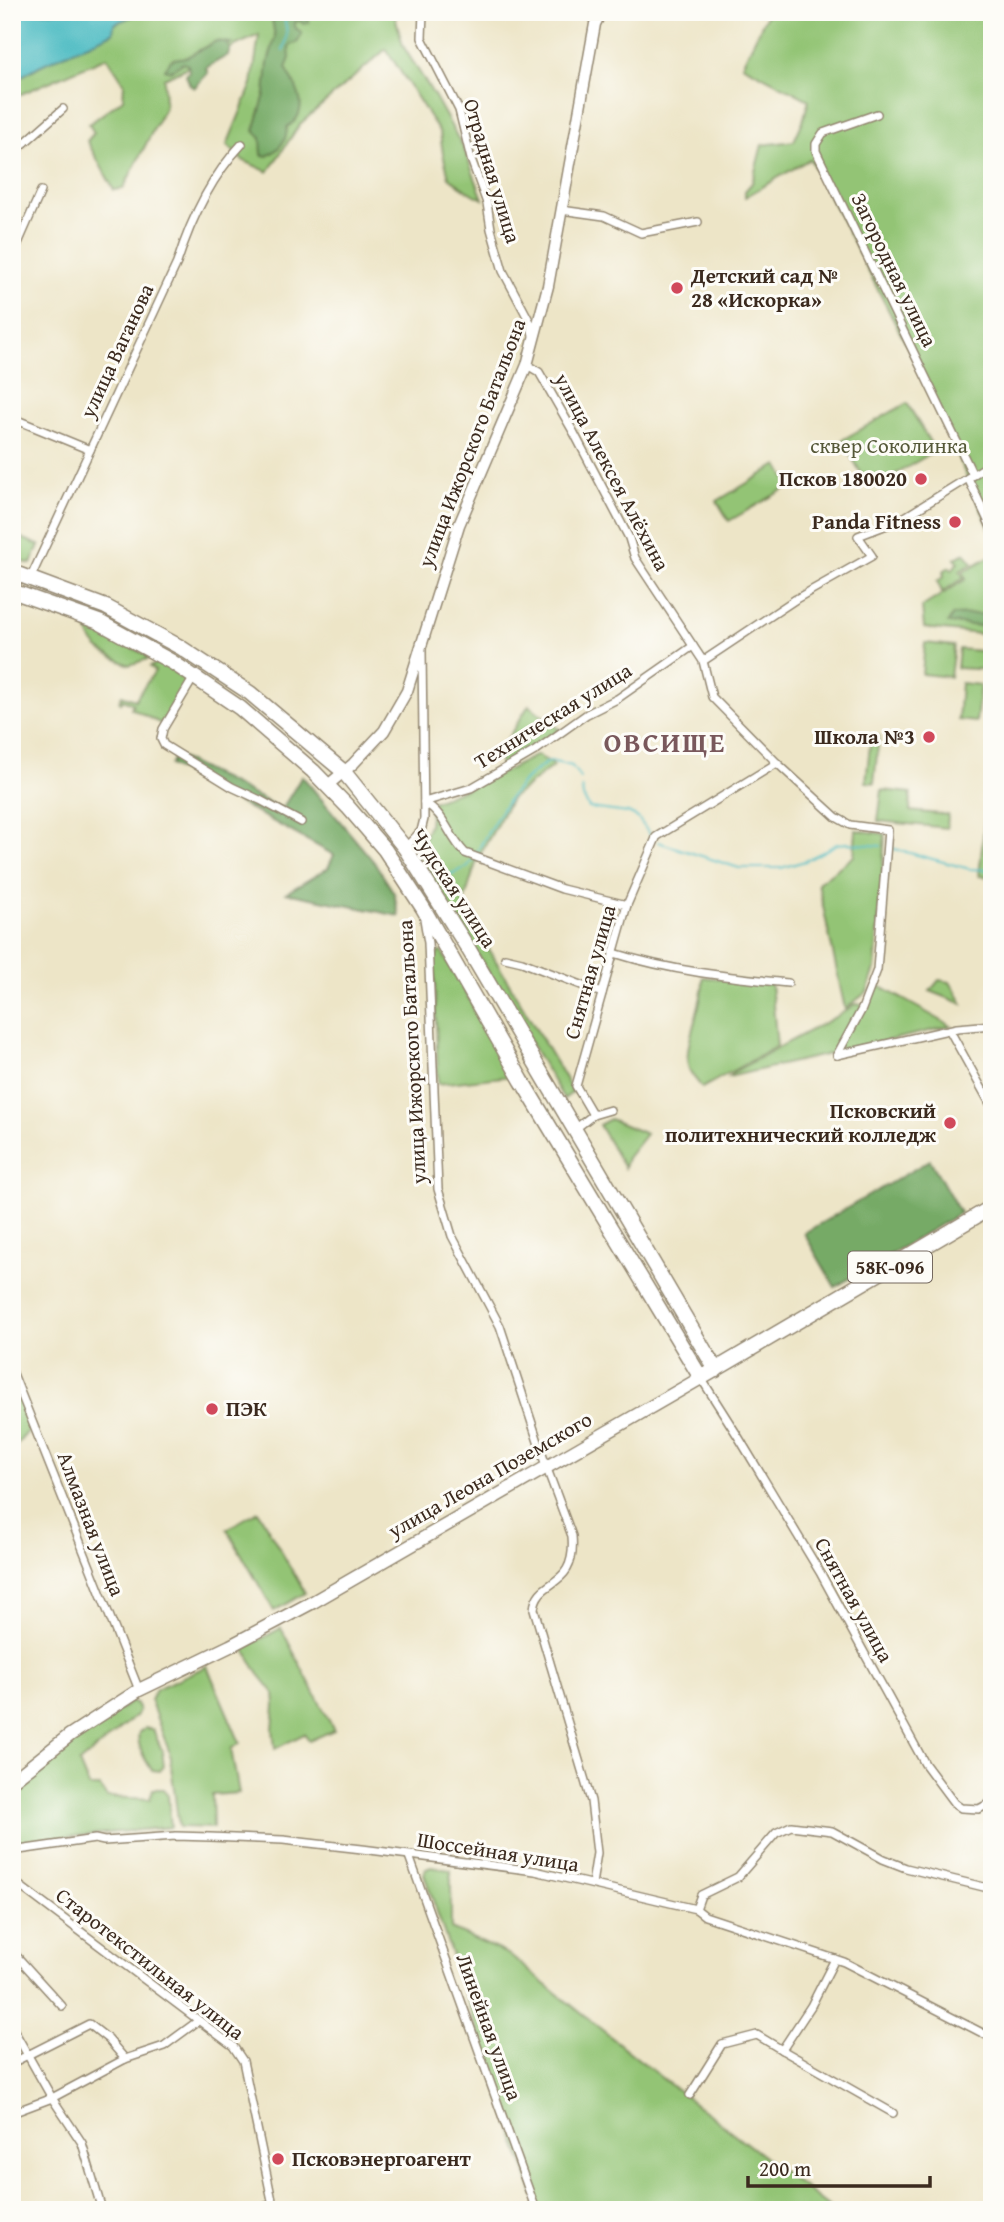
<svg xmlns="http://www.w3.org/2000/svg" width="1004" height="2222" font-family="'Gentium Book Plus',serif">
	<rect width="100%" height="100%" fill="#fdfcf7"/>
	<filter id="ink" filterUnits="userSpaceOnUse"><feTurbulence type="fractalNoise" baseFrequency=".0143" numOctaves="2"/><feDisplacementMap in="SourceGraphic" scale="14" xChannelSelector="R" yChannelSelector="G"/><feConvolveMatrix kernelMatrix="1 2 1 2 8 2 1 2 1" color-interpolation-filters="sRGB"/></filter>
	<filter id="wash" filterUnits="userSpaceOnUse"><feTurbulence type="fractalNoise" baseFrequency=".00686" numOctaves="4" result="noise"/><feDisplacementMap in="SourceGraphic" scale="28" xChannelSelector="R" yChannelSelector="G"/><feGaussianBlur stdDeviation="1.57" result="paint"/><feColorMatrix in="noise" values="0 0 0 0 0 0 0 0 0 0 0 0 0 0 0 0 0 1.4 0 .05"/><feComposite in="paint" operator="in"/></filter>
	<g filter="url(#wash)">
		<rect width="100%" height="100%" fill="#ede5c7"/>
		<!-- green -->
		<g fill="#93c474" stroke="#677749" stroke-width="2">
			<polygon points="142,12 394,12 403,46 435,97 464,149 483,199 467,191 449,177 443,154 440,133 386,49 300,124 268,172 242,160 227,145 252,84 259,35 164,78 165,107 123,189 114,190 87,141 94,133 89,124 123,99 124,83 107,57 12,98 12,82 114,24"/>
			<polygon points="768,12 992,12 992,534 919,369 810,159 745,197 745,191 752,183 762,145 794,141 803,121 809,100 742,65"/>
			<polygon points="907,403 935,451 870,489 842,440"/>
			<polygon points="778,465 790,486 729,521 717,501"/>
			<polygon points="12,534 39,545 31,564 12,559"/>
			<polygon points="965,553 973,563 960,571 964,578 942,592 937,581 944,577 943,571 950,567 952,570 958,562 955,558"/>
			<polygon points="992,555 992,644 980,634 924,628 922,607 966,579 963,572"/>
			<path d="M87,626L147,655L148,659L129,665C109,655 90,650 87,626Z"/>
			<polygon points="925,643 954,646 950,677 922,674"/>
			<polygon points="959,649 992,652 992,670 957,668"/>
			<polygon points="159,662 189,680 164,723 161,724 131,708 133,704 123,699 121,703 119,701 122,695 135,700 155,671 150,667"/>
			<polygon points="961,683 980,685 976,722 958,720"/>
			<polygon points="529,705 560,730 501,769 499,752"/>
			<polygon points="871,735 879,736 874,783 866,782"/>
			<polygon points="992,747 992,877 979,876"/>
			<polygon points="537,755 554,765 511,799 477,860 463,905 573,1092 564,1099 418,855 429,824 432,802 492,778"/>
			<polygon points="882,790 911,793 910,811 948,815 947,828 878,821"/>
			<polygon points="856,830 885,834 875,969 867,992 845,1009 818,883 854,856"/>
			<polygon points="439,952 442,952 513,1076 438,1084 434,958"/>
			<path d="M703,977L771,984L777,1046L702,1088C698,1082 692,1076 689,1069C681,1049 705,1002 703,977Z"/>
			<polygon points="939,980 950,982 963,1004 930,991"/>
			<polygon points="876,984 951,1026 729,1077 733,1072 841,1014 855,1004 867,1005"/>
			<polygon points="610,1119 646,1134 627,1158 624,1168 599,1125"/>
			<polygon points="12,1381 31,1428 12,1450"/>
			<polygon points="258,1511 305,1593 274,1611 227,1529"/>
			<polygon points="281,1628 334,1730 309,1741 304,1734 275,1749 273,1729 275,1705 274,1693 258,1673 244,1648"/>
			<polygon points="207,1666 240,1743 231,1749 239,1793 212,1795 213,1828 179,1827 169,1751 150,1700 156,1689"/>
			<polygon points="131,1702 136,1704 139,1709 137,1715 79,1763 89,1787 100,1787 107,1797 150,1799 153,1789 163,1789 168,1796 171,1827 21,1841 12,1845 12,1790 52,1756"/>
			<path d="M145,1728L153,1730L162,1750L164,1766L160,1771L152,1770C145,1760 136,1744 139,1732Z"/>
			<polygon points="431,1867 451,1870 451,1929 508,1954 663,2079 833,2210 539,2210 424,1874 426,1869"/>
		</g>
		<!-- forest -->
		<g fill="#76aa66" stroke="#586a42" stroke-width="2">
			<path d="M271,12H305L309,22L304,24L300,21L295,22V27L302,34L297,43L292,44L289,48L290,58L286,68C297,87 312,112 287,127C287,141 279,150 267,156L262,155L261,138L254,131L265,94L268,63L275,37Z"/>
			<polygon points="216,41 231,43 227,45 230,49 228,55 206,68 208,73 194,88 190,85 186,75 189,71 188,65 183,63 170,71 165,69 172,59 187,57"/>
			<polygon points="992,608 992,635 982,626 948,623 952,615 983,614"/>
			<polygon points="175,755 282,809 302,776 375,863 394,893 399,916 286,893 328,868 334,855 170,765"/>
			<polygon points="930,1160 960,1213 835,1287 804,1233"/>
		</g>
		<!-- water -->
		<polygon fill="#4ebcc3" stroke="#447370" stroke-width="2" points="12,12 142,12 114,24 113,33 39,66 12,82"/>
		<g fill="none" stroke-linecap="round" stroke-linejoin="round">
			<!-- stream -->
			<g stroke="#4ebcc3" stroke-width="2">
				<path d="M282,12C287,26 289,37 283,51"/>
				<polyline points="582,788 583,797 589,808 628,813 638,818 653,839"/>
				<polyline points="658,842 739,868 781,868 805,861 837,844 848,843 881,846"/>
				<polyline points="891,848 970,869 992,870"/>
				<path d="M475,855C496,820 512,782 550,761L572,766L580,778"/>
				<polyline points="439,879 467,867 472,860"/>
			</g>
		</g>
	</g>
	<g filter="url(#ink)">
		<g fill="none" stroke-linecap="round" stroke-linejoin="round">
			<defs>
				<g id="street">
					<polyline points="423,12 422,38 459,110 471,159 487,203 491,229 503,271 530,322 533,335"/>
					<polyline points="877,114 823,133 816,144 816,151 973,475"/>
					<polyline points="12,154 63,109"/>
					<polyline points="561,210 604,216 641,233 698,222"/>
					<polyline points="12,257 41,191"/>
					<polyline points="527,365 539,372 574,433 629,538 635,558 703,661 712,697 777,763 836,817 850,825 888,830 877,970 862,1009 837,1055"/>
					<polyline points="12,418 90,450"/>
					<polyline points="968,478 992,529"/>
					<path d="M30,579L177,263C191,219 210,178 242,144"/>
					<polyline points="703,661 796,599 872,556 858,536 900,520 992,463"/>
					<polyline points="194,677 163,729 161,739 164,745 232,787 260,800 301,822"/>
					<polyline points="424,802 471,788 535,751 587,714 617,699 693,646"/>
					<path d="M424,802C447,816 447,835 465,853L562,889L627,905"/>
					<polyline points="656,837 777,763"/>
					<polyline points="405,848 421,831 424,819 422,651"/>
					<path d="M424,919L428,943L438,1189L452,1236L500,1326L546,1466L572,1536C577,1591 537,1576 534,1609L591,1801L597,1853L592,1884"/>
					<path d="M614,953C671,971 728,977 788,983"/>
					<polyline points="505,958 522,962 602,993"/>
					<polyline points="950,1031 992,1107"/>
					<polyline points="837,1055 957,1028 992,1025"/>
					<polyline points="593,1115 576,1086 627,905 656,838"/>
					<polyline points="575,1129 593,1115 610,1110"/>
					<polyline points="12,1371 139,1690"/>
					<polyline points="701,1378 739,1438 821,1574 925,1764 954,1803 961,1808 979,1809 992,1802"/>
					<polyline points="12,1851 95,1839 104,1841 176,1836 210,1837 283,1840 362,1849 535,1871 696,1909 705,1916 844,1962 992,2038"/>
					<polyline points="409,1856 536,2210"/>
					<polyline points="12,1880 233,2046 243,2061 274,2210"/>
					<polyline points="696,1909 701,1895 738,1877 776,1833 791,1826 832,1831 883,1859 906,1868 992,1889"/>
					<polyline points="12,1951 62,2006"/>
					<polyline points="835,1959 811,2006 782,2050 893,2113"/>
					<polyline points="12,2027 52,2098 82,2143 102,2210"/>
					<polyline points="12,2063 89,2024 108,2039 125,2059"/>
					<polyline points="690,2095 722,2044 757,2035 782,2050"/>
					<polyline points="12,2113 52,2098 125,2059 164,2046 198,2021"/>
					<polyline points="253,2210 273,2204"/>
				</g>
				<polyline id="secondary" points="328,785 353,764 384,731 407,691 459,525 527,365 548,286 595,24 601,12"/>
				<polyline id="primary" points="12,1781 70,1735 139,1690 230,1646 313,1602 701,1378"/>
				<g id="highway">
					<polyline points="12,572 106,607 180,647 250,693 344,772 405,848 469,950 716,1370"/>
					<polyline points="12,591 99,622 172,662 240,708 313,771 348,807 385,850 423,908 522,1081 701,1378 992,1207"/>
				</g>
			</defs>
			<!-- street casing -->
			<use href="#street" stroke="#948872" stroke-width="10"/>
			<!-- secondary casing -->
			<use href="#secondary" stroke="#948872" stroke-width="13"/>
			<!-- primary casing -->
			<use href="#primary" stroke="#948872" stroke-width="15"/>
			<!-- highway casing -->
			<use href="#highway" stroke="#948872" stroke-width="17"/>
			<!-- street -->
			<use href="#street" stroke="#fff" stroke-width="7"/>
			<!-- secondary -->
			<use href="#secondary" stroke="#fff" stroke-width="10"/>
			<!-- primary -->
			<use href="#primary" stroke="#fff" stroke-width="12"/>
			<!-- highway -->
			<use href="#highway" stroke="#fff" stroke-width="14"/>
		</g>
	</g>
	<!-- markers -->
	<g fill="#d1495b" stroke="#fdfcf7" stroke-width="2.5">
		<circle cx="677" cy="288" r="7"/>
		<circle cx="921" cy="479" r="7"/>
		<circle cx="955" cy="522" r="7"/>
		<circle cx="929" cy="737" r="7"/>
		<circle cx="950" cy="1123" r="7"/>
		<circle cx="212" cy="1409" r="7"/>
		<circle cx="278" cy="2159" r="7"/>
	</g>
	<g text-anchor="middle" stroke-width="6" stroke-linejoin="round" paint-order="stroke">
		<!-- shield labels -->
		<rect fill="#fdfcf7" stroke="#75695f" stroke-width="2" x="848" y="1251.5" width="84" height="31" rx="5"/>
		<g font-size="19" font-weight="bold" fill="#3b2a1e">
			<text x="890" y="1274">58К-096</text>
		</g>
		<!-- street labels -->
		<g font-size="21" fill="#3b2a1e" stroke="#fdfcf7">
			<text transform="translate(492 171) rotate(73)" y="7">Отрадная улица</text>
			<text transform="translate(894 270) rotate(64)" y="7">Загородная улица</text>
			<text transform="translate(117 351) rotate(-65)" y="7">улица Ваганова</text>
			<text transform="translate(472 443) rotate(-69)" y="7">улица Ижорского Батальона</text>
			<text transform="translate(612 472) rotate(62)" y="7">улица Алексея Алёхина</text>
			<text transform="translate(553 716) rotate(-32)" y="7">Техническая улица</text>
			<text transform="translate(454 888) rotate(57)" y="7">Чудская улица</text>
			<text transform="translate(590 972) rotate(-74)" y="7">Снятная улица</text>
			<text transform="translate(412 1052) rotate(-93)" y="7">улица Ижорского Батальона</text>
			<text transform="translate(490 1475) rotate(-30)" y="7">улица Леона Поземского</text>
			<text transform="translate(91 1524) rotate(69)" y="7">Алмазная улица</text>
			<text transform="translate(854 1600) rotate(61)" y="7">Снятная улица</text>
			<text transform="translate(498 1852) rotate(9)" y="7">Шоссейная улица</text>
			<text transform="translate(150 1964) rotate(38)" y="7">Старотекстильная улица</text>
			<text transform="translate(489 2027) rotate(70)" y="7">Линейная улица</text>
		</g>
		<!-- poi labels -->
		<g font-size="21" font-weight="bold" fill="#3b2a1e" stroke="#fdfcf7" text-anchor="end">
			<text x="691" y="283" text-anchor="start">Детский сад №<tspan x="691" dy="24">28 «Искорка»</tspan></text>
			<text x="907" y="486">Псков 180020</text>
			<text x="941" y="529">Panda Fitness</text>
			<text x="915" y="744">Школа №3</text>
			<text x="936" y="1118">Псковский<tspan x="936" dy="24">политехнический колледж</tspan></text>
			<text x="226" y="1416" text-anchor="start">ПЭК</text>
			<text x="292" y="2166" text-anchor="start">Псковэнергоагент</text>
		</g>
		<!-- park labels -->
		<g font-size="21" fill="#555838" stroke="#fdfcf7">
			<text x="889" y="453">сквер Соколинка</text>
		</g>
		<!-- district labels -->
		<g font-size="28" font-weight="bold" letter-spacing="2" fill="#79585c" stroke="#fdfcf7">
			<text x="665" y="752">ОВСИЩЕ</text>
		</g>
	</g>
	<!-- margin -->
	<rect width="1004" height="2222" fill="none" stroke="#fdfcf7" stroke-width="42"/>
	<!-- scale -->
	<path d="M748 2176v10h182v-10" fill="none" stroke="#3b2a1e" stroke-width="3.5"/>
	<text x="759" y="2176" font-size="21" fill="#3b2a1e" stroke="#fdfcf7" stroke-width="5" paint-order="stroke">200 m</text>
</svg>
